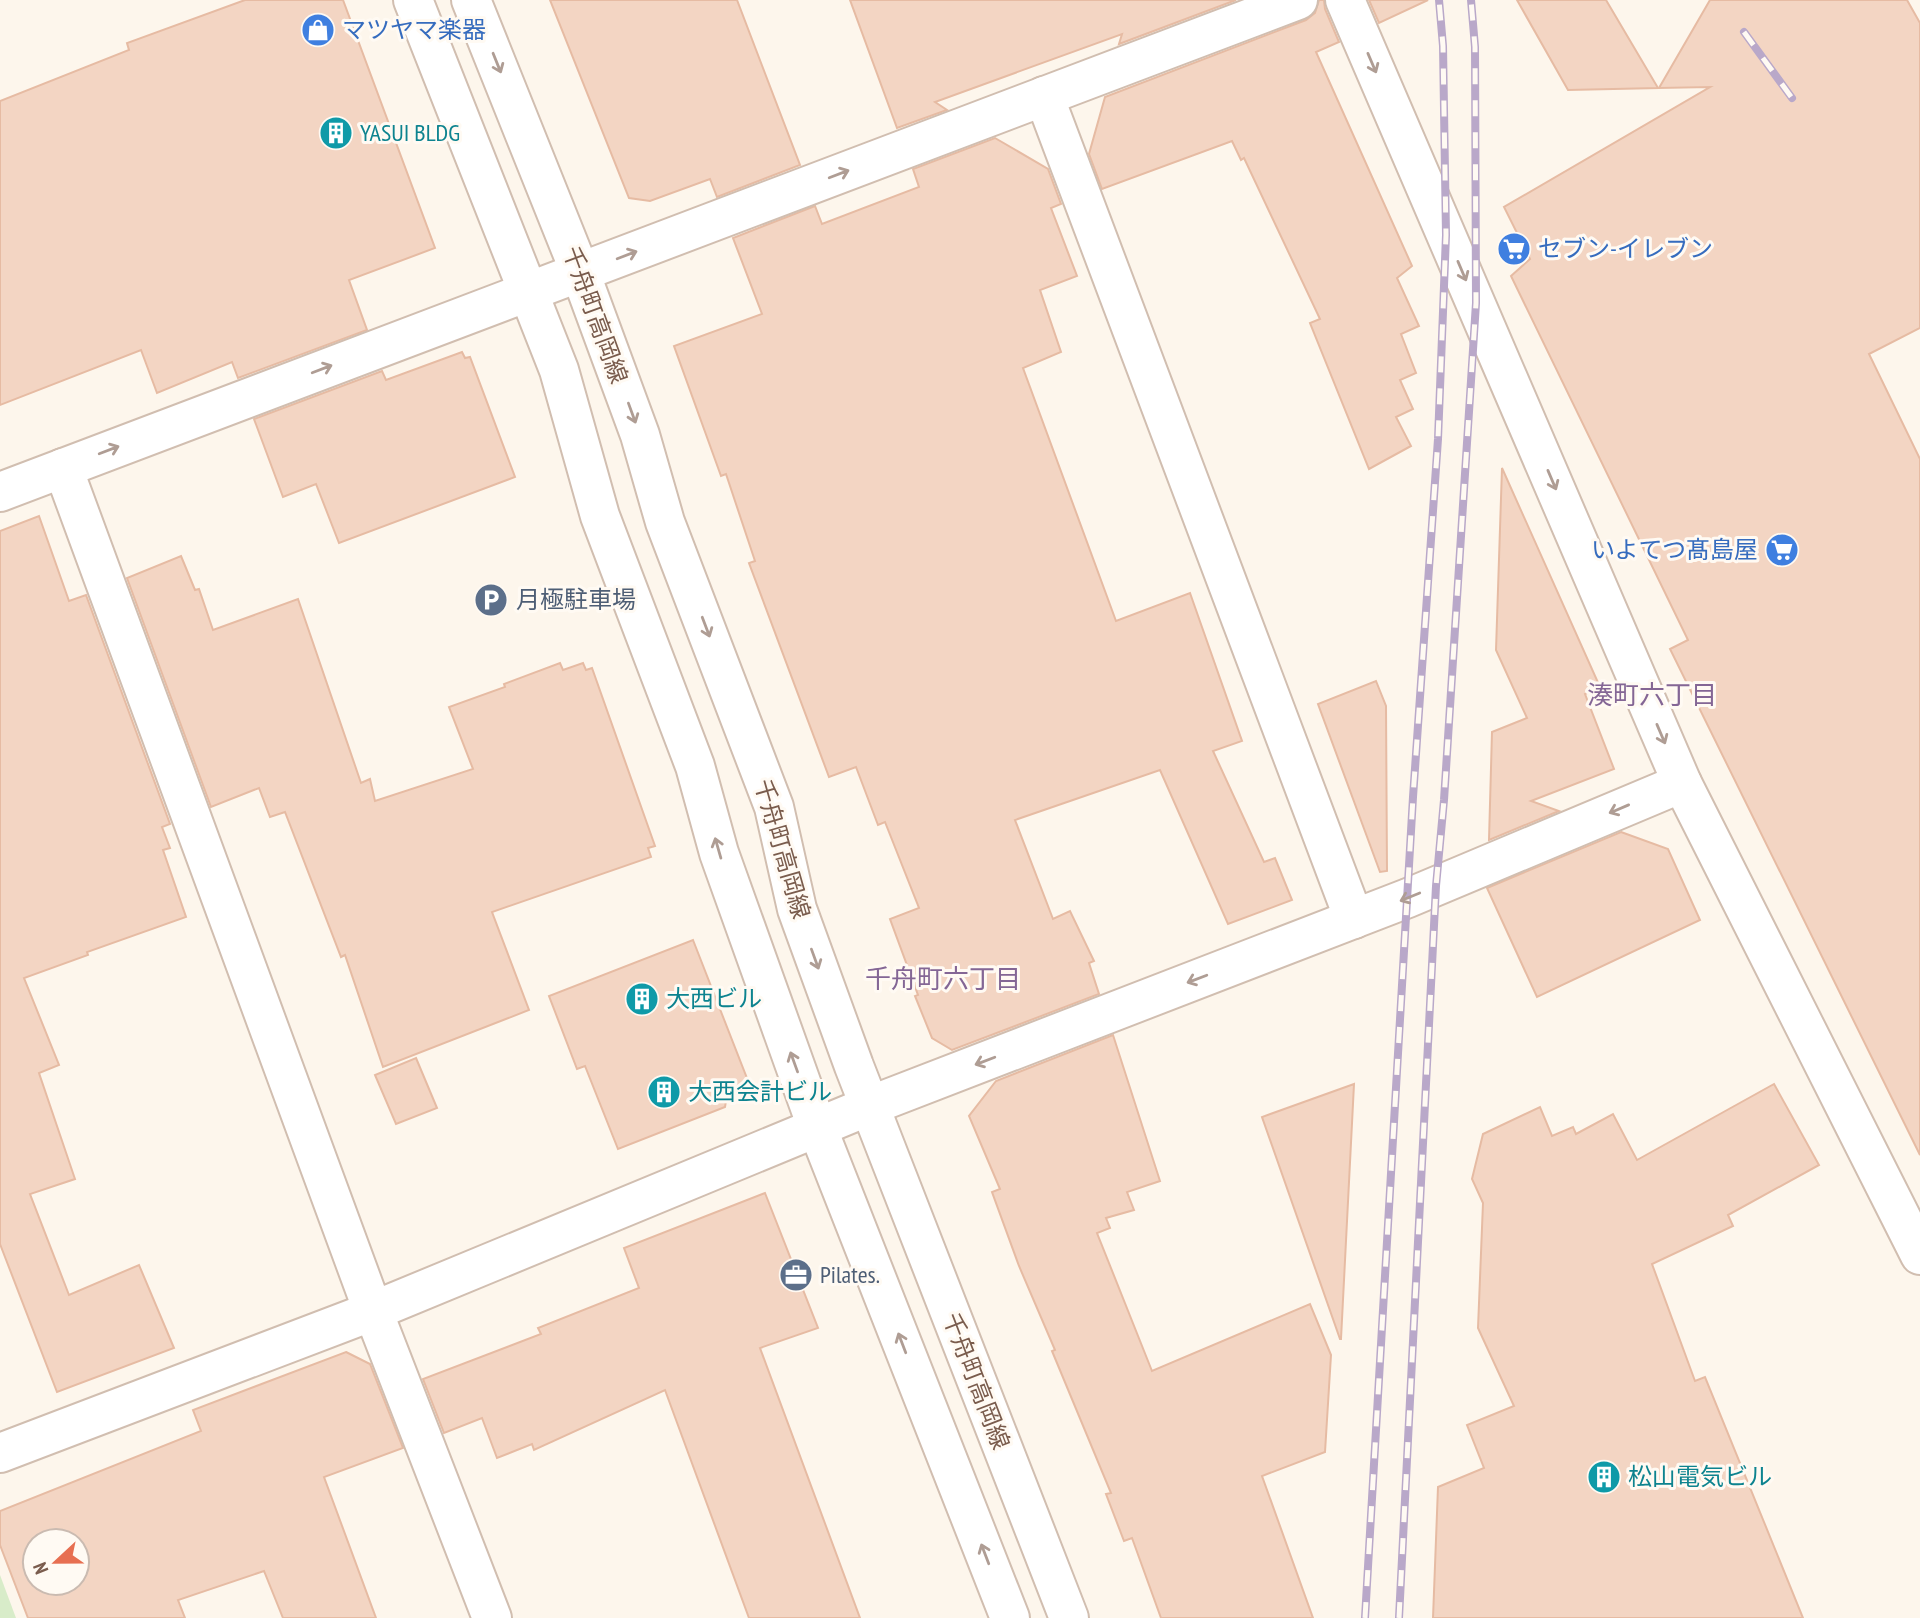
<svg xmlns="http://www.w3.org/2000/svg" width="1920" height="1618" font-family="'PT Sans Narrow','Noto Sans JP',sans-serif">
	<rect width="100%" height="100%" fill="#fdf6ec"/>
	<!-- green -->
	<polygon fill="#d8ecc9" points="0,1575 16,1618 0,1618"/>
	<!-- building -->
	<g fill="#f3d5c3" stroke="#e6bba3" stroke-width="2" fill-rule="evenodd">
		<polygon points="245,0 343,0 435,248 349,280 367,330 238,378 232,362 157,393 141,350 0,405 0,101 129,50 127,43"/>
		<polygon points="550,0 737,0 800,165 717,197 710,179 650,201 629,198"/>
		<polygon points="850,0 1236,0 1119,44 1122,34 935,102 947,110 897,128"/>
		<polygon points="1319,0 1324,0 1325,9 1339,42 1316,52 1412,266 1397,278 1419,326 1401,334 1416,373 1400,380 1413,409 1396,417 1411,446 1369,469 1310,323 1320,319 1244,158 1241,160 1232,141 1102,189 1089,154 1105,97 1306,20 1315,13"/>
		<polygon points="1369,0 1428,0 1379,23"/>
		<polygon points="1517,0 1606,0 1658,88 1568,90"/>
		<polygon points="1710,0 1907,0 1920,23 1920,328 1869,354 1920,459 1920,1155 1670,649 1688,640 1511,276 1530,259 1504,207 1710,87 1659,88"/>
		<polygon points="995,138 1048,169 1061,204 1051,208 1077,276 1040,290 1061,352 1023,368 1116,621 1190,593 1242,741 1213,751 1264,862 1275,858 1292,900 1228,924 1160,770 1015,820 1053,919 1070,911 1094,961 1089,963 1099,994 952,1050 932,1038 915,996 918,995 890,919 919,908 885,822 878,825 856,767 829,777 749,563 755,561 726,474 721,476 674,346 762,314 733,238 815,206 822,224 919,187 913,169"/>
		<polygon points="462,352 465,358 470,357 515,477 339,543 316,484 283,497 254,419 382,371 386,380"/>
		<polygon points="1502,468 1600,687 1585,694 1614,769 1531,801 1559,811 1489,840 1492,732 1527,718 1496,650"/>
		<polygon points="39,516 69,601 86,595 170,824 162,827 170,848 163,850 186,917 87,952 88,955 24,978 59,1065 39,1073 75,1179 30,1194 69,1295 139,1265 174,1348 57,1392 0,1244 0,531"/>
		<polygon points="181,556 195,590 199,589 213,630 298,599 361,783 370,779 375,801 473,769 449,707 505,687 504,684 560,663 563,670 583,663 586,670 592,668 655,846 648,848 651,857 492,912 529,1010 383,1067 345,955 341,957 285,812 270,817 259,788 211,807 127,578"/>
		<polygon points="1376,681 1386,706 1387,871 1380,872 1318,704"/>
		<polygon points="1621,832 1668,849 1700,920 1537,997 1487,888"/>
		<polygon points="693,940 750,1086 727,1095 725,1107 618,1149 585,1066 577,1069 549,996"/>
		<polygon points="1113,1035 1160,1181 1127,1192 1134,1210 1106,1218 1110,1228 1097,1233 1152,1371 1310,1304 1331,1355 1325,1452 1262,1476 1313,1618 1161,1618 1132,1538 1124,1541 1106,1494 1111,1493 1052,1351 1055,1350 1019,1266 992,1192 1000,1189 969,1116 996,1081"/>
		<polygon points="416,1058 437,1108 396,1124 375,1075"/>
		<polygon points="1354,1084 1341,1339 1340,1339 1262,1117"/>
		<polygon points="1774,1084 1819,1165 1728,1215 1733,1226 1652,1264 1695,1381 1705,1377 1803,1618 1433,1618 1438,1487 1484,1468 1467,1425 1514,1406 1478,1328 1483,1203 1472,1179 1483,1134 1540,1107 1552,1136 1573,1127 1576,1134 1613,1114 1637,1160"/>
		<polygon points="765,1193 818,1328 760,1348 860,1618 749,1618 665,1390 534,1450 532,1444 497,1458 482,1418 444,1433 423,1379 541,1334 538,1328 639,1288 624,1248"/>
		<path d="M346,1352L370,1364L403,1448L324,1477L376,1618H283L264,1571L178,1600L185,1618H28L0,1545V1511L201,1431L193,1410ZM35,1541H77V1583H35Z"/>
	</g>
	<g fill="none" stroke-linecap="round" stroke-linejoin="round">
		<defs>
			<g id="minor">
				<polyline points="413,0 559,370 600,516 695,766 719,853 817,1127 1010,1618"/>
				<polyline points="471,0 580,272 640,435 665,522 774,807 797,909 854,1066 1069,1618"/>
				<polyline points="1345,0 1682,783 1920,1255"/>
				<polyline points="1044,96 1354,919"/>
				<polyline points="63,468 373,1311 492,1618"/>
				<polyline points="0,492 1298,0"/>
				<polyline points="0,1453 373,1311 869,1106 1408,898 1682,783"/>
			</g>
		</defs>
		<!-- minor casing -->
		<use href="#minor" stroke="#d1beb0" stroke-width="42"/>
		<!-- minor -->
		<use href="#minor" stroke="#fff" stroke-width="38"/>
		<defs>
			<g id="rail">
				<polyline points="1744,32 1792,98"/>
				<polyline points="1365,1618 1413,797 1438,439 1446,235 1443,46 1439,0"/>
				<polyline points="1399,1618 1436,886 1444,800 1476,303 1475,47 1471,0"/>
			</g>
		</defs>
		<!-- rail casing -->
		<use href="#rail" stroke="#b9a8c9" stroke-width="8"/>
		<!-- rail -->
		<use href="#rail" stroke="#fffaf3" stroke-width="5" stroke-dasharray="16" stroke-linecap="butt"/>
	</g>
	<!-- one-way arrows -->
	<defs><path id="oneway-shaft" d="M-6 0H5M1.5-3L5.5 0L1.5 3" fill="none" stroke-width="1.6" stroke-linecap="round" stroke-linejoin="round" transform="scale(1.75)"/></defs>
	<g stroke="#af9d94">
		<use href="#oneway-shaft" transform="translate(497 63) rotate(68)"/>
		<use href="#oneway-shaft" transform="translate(1372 63) rotate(67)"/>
		<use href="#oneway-shaft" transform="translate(839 174) rotate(-21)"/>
		<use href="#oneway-shaft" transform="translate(627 255) rotate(-21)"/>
		<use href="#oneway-shaft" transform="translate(1462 271) rotate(67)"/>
		<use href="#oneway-shaft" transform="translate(322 369) rotate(-21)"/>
		<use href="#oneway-shaft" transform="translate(632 413) rotate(70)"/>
		<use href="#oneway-shaft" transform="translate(109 450) rotate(-21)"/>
		<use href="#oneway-shaft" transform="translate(1552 480) rotate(67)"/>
		<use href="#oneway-shaft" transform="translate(706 627) rotate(69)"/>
		<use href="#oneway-shaft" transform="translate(1661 734) rotate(67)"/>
		<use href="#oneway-shaft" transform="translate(1619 809) rotate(157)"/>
		<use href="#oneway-shaft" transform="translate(718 848) rotate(-106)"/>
		<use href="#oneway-shaft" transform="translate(1410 897) rotate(158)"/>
		<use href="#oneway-shaft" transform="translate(815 959) rotate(70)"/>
		<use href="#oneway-shaft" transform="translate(1197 979) rotate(159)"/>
		<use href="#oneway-shaft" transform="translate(985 1061) rotate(159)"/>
		<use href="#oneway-shaft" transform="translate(794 1062) rotate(-110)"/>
		<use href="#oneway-shaft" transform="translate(902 1343) rotate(-111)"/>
		<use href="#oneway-shaft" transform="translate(985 1554) rotate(-111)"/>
	</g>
	<!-- icons -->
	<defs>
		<symbol id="shop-disc" viewBox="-11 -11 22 22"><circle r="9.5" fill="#3f7fe0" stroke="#fffaf3"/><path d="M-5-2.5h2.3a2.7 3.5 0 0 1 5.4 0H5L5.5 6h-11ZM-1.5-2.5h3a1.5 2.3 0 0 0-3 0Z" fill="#fff"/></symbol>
		<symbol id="building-disc" viewBox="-11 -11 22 22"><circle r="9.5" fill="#0f9aa8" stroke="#fffaf3"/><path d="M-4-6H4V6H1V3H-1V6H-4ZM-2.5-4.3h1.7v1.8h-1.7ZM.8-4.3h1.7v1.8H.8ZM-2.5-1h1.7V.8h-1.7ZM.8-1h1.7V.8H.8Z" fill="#fff"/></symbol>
		<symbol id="supermarket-disc" viewBox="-11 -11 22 22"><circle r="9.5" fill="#3f7fe0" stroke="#fffaf3"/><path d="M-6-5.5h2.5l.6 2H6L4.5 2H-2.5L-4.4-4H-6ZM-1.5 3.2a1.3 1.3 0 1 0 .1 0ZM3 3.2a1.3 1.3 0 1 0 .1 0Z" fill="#fff"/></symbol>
		<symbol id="parking-disc" viewBox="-11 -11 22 22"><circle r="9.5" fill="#5c6f8a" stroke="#fffaf3"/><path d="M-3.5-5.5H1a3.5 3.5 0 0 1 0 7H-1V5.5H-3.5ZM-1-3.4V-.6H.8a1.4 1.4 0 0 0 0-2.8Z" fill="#fff"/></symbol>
		<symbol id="office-disc" viewBox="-11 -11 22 22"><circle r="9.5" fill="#5c6f8a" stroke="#fffaf3"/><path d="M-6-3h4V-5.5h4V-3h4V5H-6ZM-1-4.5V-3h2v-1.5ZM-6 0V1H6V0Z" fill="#fff"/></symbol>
	</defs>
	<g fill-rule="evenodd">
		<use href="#shop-disc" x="299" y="11" width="38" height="38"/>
		<use href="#building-disc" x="317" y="114" width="38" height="38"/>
		<use href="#supermarket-disc" x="1495" y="230" width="38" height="38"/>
		<use href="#supermarket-disc" x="1763" y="531" width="38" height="38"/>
		<use href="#parking-disc" x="472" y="581" width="38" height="38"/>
		<use href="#building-disc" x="623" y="980" width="38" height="38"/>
		<use href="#building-disc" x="645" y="1073" width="38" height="38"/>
		<use href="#office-disc" x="777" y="1256" width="38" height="38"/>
		<use href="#building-disc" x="1585" y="1458" width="38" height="38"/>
	</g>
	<g text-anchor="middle" stroke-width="6" stroke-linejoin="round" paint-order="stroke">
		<!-- shop labels -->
		<g font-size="24" fill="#366cbe" stroke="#fffaf3" text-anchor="start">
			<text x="342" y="38">マツヤマ楽器</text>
			<text x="1538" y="257">セブン-イレブン</text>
			<text x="1758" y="558" text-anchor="end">いよてつ髙島屋</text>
		</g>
		<!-- culture labels -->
		<g font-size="24" fill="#0d838f" stroke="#fffaf3" text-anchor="start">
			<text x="360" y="141">YASUI BLDG</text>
			<text x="666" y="1007">大西ビル</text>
			<text x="688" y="1100">大西会計ビル</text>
			<text x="1628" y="1485">松山電気ビル</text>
		</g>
		<!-- street labels -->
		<g font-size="24" fill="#7a5c4d" stroke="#fffaf3">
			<text transform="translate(595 315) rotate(70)" y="8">千舟町高岡線</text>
			<text transform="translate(782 849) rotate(74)" y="8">千舟町高岡線</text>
			<text transform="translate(976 1381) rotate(69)" y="8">千舟町高岡線</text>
		</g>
		<!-- service labels -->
		<g font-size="24" fill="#4e5e75" stroke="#fffaf3" text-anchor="start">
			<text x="516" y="608">月極駐車場</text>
			<text x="820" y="1283">Pilates.</text>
		</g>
		<!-- neighbourhood labels -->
		<g font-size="26" fill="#846695" stroke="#fffaf3">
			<text x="1652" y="704">湊町六丁目</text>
			<text x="943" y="988">千舟町六丁目</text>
		</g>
	</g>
	<!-- north arrow -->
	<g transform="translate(56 1562) rotate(248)"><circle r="33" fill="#fffaf3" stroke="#cabbb1" stroke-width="2"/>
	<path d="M0-5L12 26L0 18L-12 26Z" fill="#e76f51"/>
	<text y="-10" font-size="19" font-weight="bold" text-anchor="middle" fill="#7a5c4d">N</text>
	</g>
</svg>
